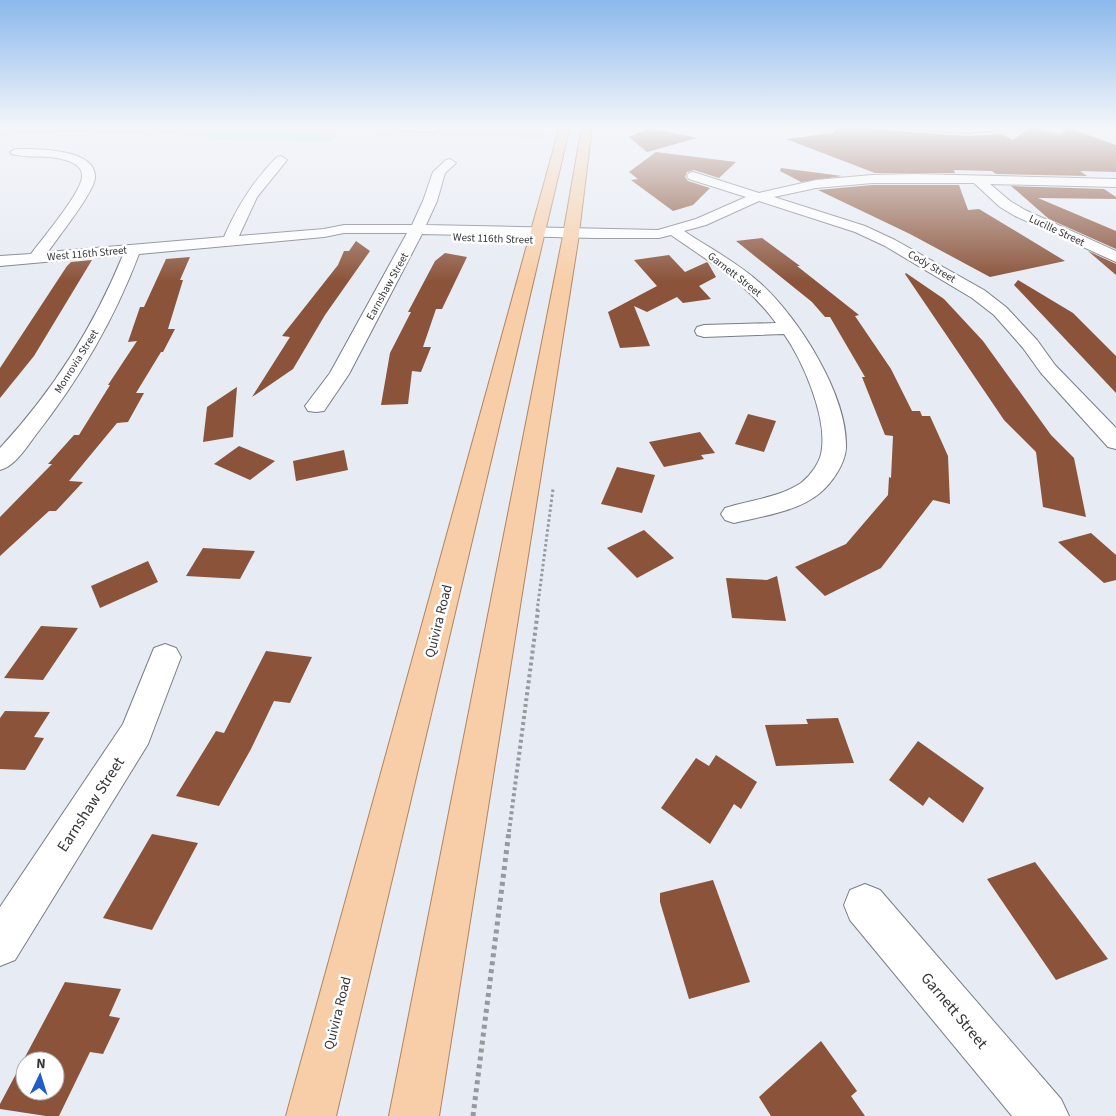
<svg xmlns="http://www.w3.org/2000/svg" width="1116" height="1116" font-family="'Source Sans 3',sans-serif">
	<rect width="100%" height="100%" fill="#e7ebf3"/>
	<!-- education -->
	<polygon fill="#f5dada" points="0,126 551,126 547,139"/>
	<!-- green -->
	<polygon fill="#b3e7bc" points="0,126 134,126 155,129 280,126 275,131 336,135 330,141 304,142 287,139 214,140 206,137 162,134 150,136 133,133 64,132 0,136"/>
	<!-- building -->
	<g fill="#8a533a" fill-rule="evenodd">
		<polygon points="841,126 935,134 969,136 1002,134 1013,140 1031,126 1037,126 1040,130 1059,135 1066,131 1061,126 1063,126 1116,145 1116,172 1080,171 1087,176 996,174 992,171 954,170 955,173 875,173 786,139 833,133 837,128"/>
		<polygon points="650,128 697,138 647,152 629,137"/>
		<polygon points="656,152 736,162 719,178 694,170 687,172 685,177 688,181 710,188 693,205 673,211 631,180 638,179 629,172"/>
		<polygon points="781,168 842,176 801,182 780,171"/>
		<polygon points="872,185 959,185 968,210 979,209 1065,261 990,277 910,234 818,190"/>
		<polygon points="1011,186 1104,189 1116,197 1116,199 1038,198 1116,231 1116,249 1049,219"/>
		<polygon points="762,238 800,266 797,266 859,315 855,316 891,369 912,411 920,411 922,416 930,416 948,456 950,504 933,500 881,568 825,596 795,567 846,544 888,495 889,477 891,478 893,436 885,435 862,377 865,377 830,317 825,317 812,302 736,241"/>
		<polygon points="356,241 370,251 325,315 293,369 252,397 290,337 282,336 338,265 344,251 349,251"/>
		<polygon points="1088,251 1116,264 1116,275"/>
		<polygon points="445,253 467,257 442,309 436,309 423,347 431,347 421,372 412,371 408,404 381,405 390,353 411,312 408,312 435,261"/>
		<polygon points="669,255 685,272 707,262 708,263 716,277 699,286 711,299 683,303 677,297 647,312 634,306 650,346 620,348 608,312 657,286 634,260"/>
		<polygon points="190,257 180,280 183,280 168,329 175,329 163,352 161,352 136,393 144,393 128,422 117,423 69,481 83,482 56,511 49,511 0,556 0,517 52,464 48,464 74,435 79,435 110,385 108,385 137,341 128,342 140,307 144,307 166,259"/>
		<polygon points="92,260 34,356 0,398 0,368 67,266 71,262"/>
		<polygon points="906,273 944,299 983,341 1051,435 1074,458 1086,517 1043,507 1036,452 1004,420 905,274"/>
		<polygon points="1018,280 1073,313 1116,356 1116,393 1014,285"/>
		<polygon points="237,387 233,437 203,442 207,407"/>
		<polygon points="748,414 776,421 764,452 735,444"/>
		<polygon points="700,432 715,453 701,455 704,459 664,467 649,442"/>
		<polygon points="239,446 275,461 250,480 214,464"/>
		<polygon points="344,450 348,470 296,481 293,461"/>
		<polygon points="617,467 655,475 642,513 601,504"/>
		<polygon points="644,530 674,558 637,578 607,548"/>
		<polygon points="1091,533 1116,555 1116,580 1104,583 1058,542"/>
		<polygon points="203,548 255,551 240,579 186,576"/>
		<polygon points="148,561 158,582 100,608 91,586"/>
		<polygon points="777,576 786,621 732,618 726,578 767,580"/>
		<polygon points="41,626 78,628 43,680 4,678"/>
		<polygon points="266,651 312,657 290,703 274,701 251,749 219,806 176,796 216,731 224,733"/>
		<polygon points="5,711 50,712 34,737 44,738 25,770 0,769 0,718"/>
		<polygon points="838,718 854,763 776,766 765,725 808,724 806,719"/>
		<polygon points="918,741 984,788 963,823 929,797 923,806 889,780"/>
		<polygon points="716,755 757,782 741,809 734,804 710,844 661,808 696,758 709,766"/>
		<polygon points="152,834 198,843 152,930 103,918"/>
		<polygon points="1035,862 1108,959 1056,980 987,879"/>
		<polygon points="713,880 750,982 689,999 660,902 660,893"/>
		<path d="M65,982L121,989L109,1016L120,1018L103,1054L90,1052L59,1116H46L0,1109V1104ZM25,1061H55V1091H25Z"/>
		<polygon points="821,1041 857,1091 851,1096 865,1116 771,1116 759,1097"/>
	</g>
	<g fill="none" stroke-linecap="round" stroke-linejoin="round">
		<defs>
			<g id="minor">
				<polygon points="388,126 440,126 437,131 433,132 393,129"/>
				<polygon points="897,126 1014,126 1009,129 968,133 902,129"/>
				<polygon points="1039,126 1057,126 1064,130 1059,133 1040,128"/>
				<path d="M16,149C35,149 97,148 95,178C93,194 58,237 48,252L224,237C237,207 253,181 277,157L281,156L287,160L257,197L239,236L324,229L344,225H412L423,201L433,172L446,160L450,159L456,163L445,173L437,201L426,225L658,230L696,219L746,197L689,179L687,176L689,173L693,172L759,193L816,180L872,175L913,174L1116,179V187L990,184L1010,201L1025,210L1116,251V262L1015,216L1000,207L974,183H872L816,188L774,197L865,226L895,240L984,290L1006,307L1037,340L1055,365L1116,428V449L1108,447L1041,373L1023,348L994,315L972,298L885,246L855,232L759,201L706,225L684,231C709,248 737,262 760,283C798,317 848,395 846,448C845,464 832,483 820,493C797,512 762,516 734,523L725,520L721,514L725,508C750,500 778,498 801,483C811,475 821,462 822,448C826,415 803,361 784,334L704,337L697,335L695,331L697,327L704,325L776,323C745,281 712,264 671,235L659,238H596L422,234L349,374L324,411L316,412L308,411L305,406L330,373L407,233H344L324,237L139,254C114,320 79,380 35,436C26,448 15,466 0,470V448C53,391 94,326 123,255L0,266V256L31,254C42,239 81,193 82,177C83,167 73,162 65,160C48,154 29,159 12,154L10,152Z"/>
				<polygon points="165,644 176,648 181,657 148,744 15,960 0,966 0,907 123,724 154,648"/>
				<polygon points="865,884 880,890 1061,1099 1069,1116 1012,1116 850,920 844,905 850,890"/>
			</g>
			<g id="major">
				<polygon points="560,126 570,126 336,1116 286,1116"/>
				<polygon points="582,126 592,126 578,241 439,1116 389,1116 562,241"/>
			</g>
		</defs>
		<!-- minor casing -->
		<use href="#minor" stroke="#7a7d85" stroke-width="2"/>
		<!-- major casing -->
		<use href="#major" stroke="#b1845c" stroke-width="2"/>
		<!-- path-far2 -->
		<polyline stroke="#97999f" stroke-width="3" stroke-dasharray="2.5 2.5" stroke-linecap="butt" points="537,611 553,489"/>
		<!-- path-far1 -->
		<polyline stroke="#97999f" stroke-width="4" stroke-dasharray="3 3" stroke-linecap="butt" points="509,832 538,610"/>
		<!-- path -->
		<polyline stroke="#97999f" stroke-width="5" stroke-dasharray="4 4" stroke-linecap="butt" points="473,1116 509,831"/>
		<!-- minor -->
		<use href="#minor" fill="#fff" fill-rule="evenodd"/>
		<!-- major -->
		<use href="#major" fill="#f8cea8" fill-rule="evenodd"/>
	</g>
	<!-- sky -->
	<linearGradient id="sky" x2="0" y2="1"><stop stop-color="#8bb8ec"/><stop offset="0.45" stop-color="#f4f6fa"/><stop offset="1" stop-color="#f4f6fa" stop-opacity="0"/></linearGradient>
	<rect width="1116" height="282" fill="url(#sky)"/>
	<g text-anchor="middle" stroke-width="5" stroke-linejoin="round" paint-order="stroke">
		<!-- far-street labels -->
		<g font-size="11" fill="#36373a" stroke="#fff">
			<text transform="translate(1057 230) rotate(25)" y="4">Lucille Street</text>
			<text transform="translate(493 238) rotate(2)" y="4">West 116th Street</text>
			<text transform="translate(87 253) rotate(-5)" y="4">West 116th Street</text>
			<text transform="translate(932 266) rotate(30)" y="4">Cody Street</text>
			<text transform="translate(735 274) rotate(38)" y="4">Garnett Street</text>
			<text transform="translate(387 286) rotate(-61)" y="4">Earnshaw Street</text>
			<text transform="translate(76 361) rotate(-58)" y="4">Monrovia Street</text>
		</g>
		<!-- street labels -->
		<g font-size="14" fill="#36373a" stroke="#fff">
			<text transform="translate(438 621) rotate(-76)" y="5">Quivira Road</text>
			<text transform="translate(337 1013) rotate(-76)" y="5">Quivira Road</text>
		</g>
		<!-- near-street labels -->
		<g font-size="16" fill="#36373a" stroke="#fff">
			<text transform="translate(90 804) rotate(-57)" y="6">Earnshaw Street</text>
			<text transform="translate(955 1010) rotate(50)" y="6">Garnett Street</text>
		</g>
	</g>
	<!-- north arrow -->
	<g transform="translate(40 1076) rotate(4)"><circle r="24" fill="#ffffff" stroke="#afafb0"/>
	<path d="M0-4L9 19L0 12L-9 19Z" fill="#1f5dc9"/>
	<text y="-8" font-size="14" font-weight="bold" text-anchor="middle" fill="#36373a">N</text>
	</g>
</svg>
